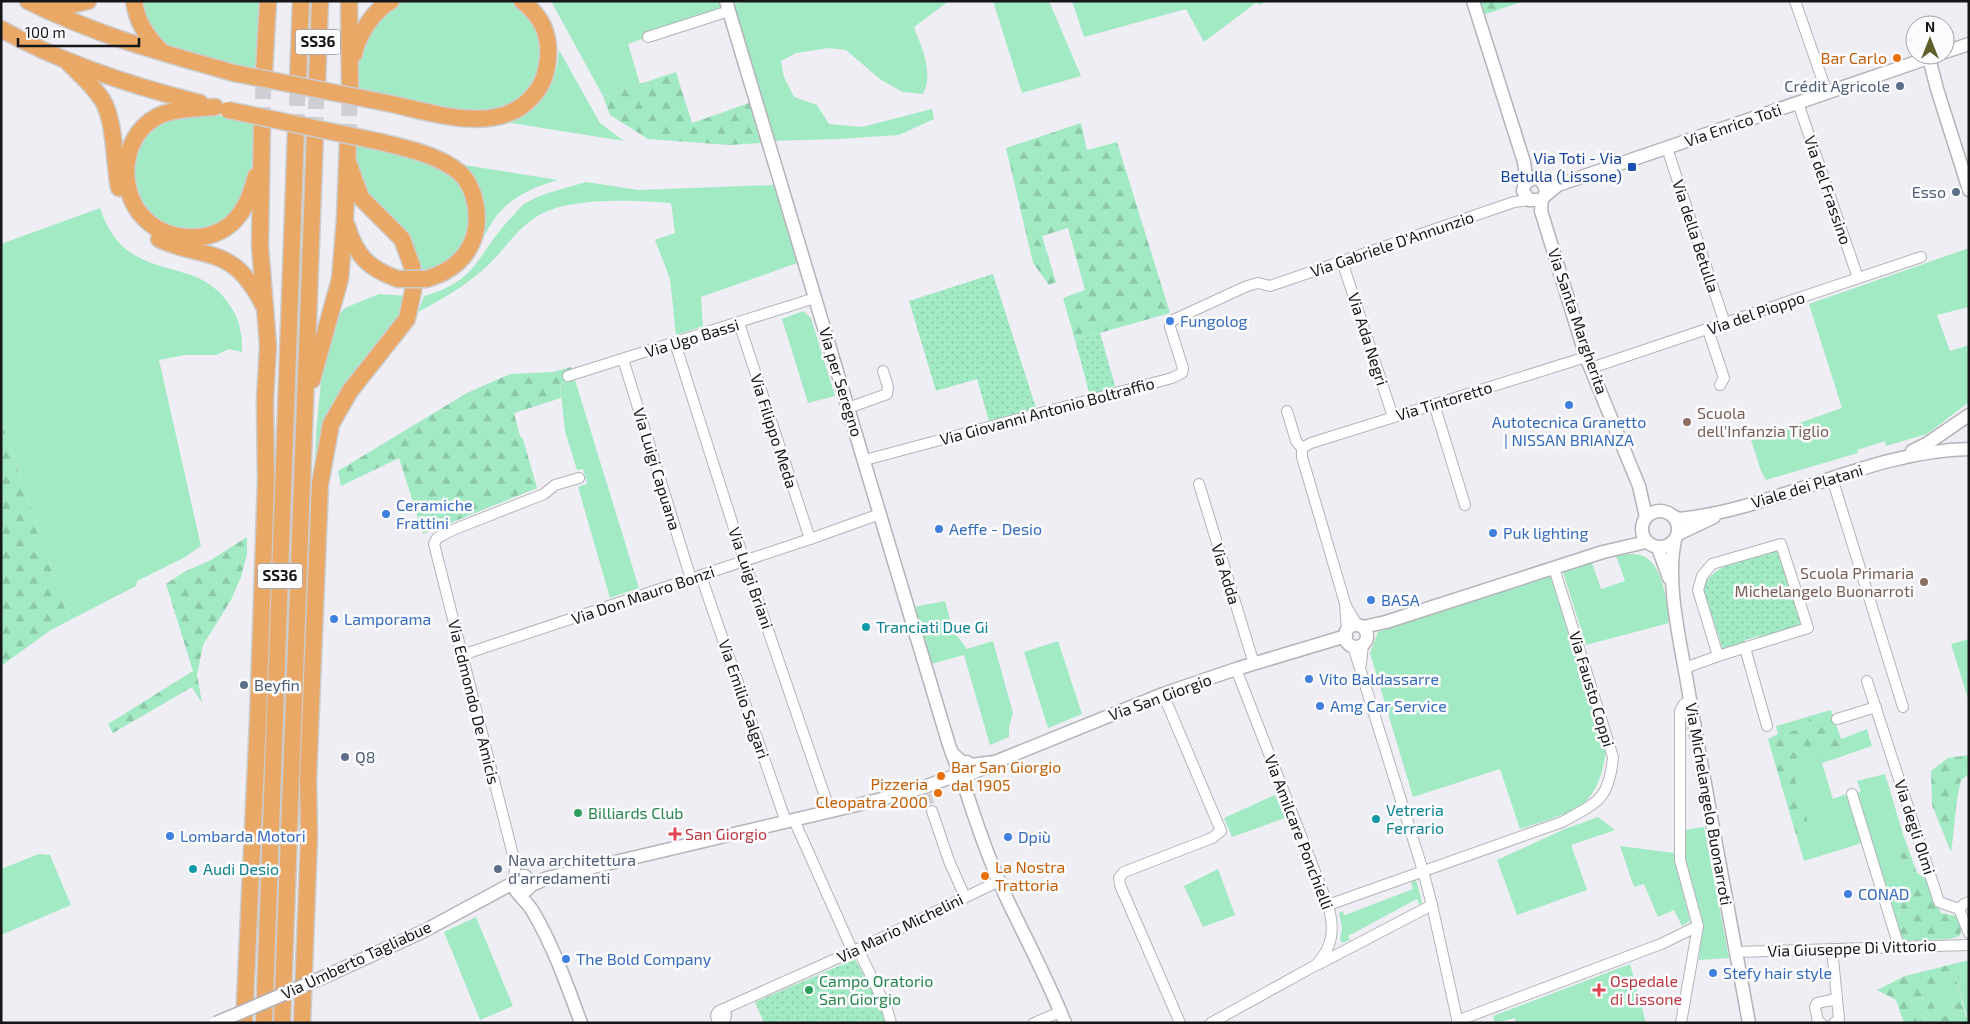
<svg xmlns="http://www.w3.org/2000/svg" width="1970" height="1024" font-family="'Exo 2',sans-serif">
	<defs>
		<pattern id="forest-firs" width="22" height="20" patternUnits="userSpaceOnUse" patternTransform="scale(1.25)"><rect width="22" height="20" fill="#a2eac3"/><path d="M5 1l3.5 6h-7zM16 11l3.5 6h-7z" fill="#8bc8a7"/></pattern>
		<pattern id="garden-dots" width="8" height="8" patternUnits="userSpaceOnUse" patternTransform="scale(1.25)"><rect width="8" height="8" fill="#a2eac3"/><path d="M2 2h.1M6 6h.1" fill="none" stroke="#8bc8a7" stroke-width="1.8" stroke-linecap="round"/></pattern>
	</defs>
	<rect width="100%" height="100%" fill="#efeef5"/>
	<!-- green -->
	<g fill="#a2eac3">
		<polygon points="137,1 259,1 257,72 177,52 160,43"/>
		<path d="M401,1H517L535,17L546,53L534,89L503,110L458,112L356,91C357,62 358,45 378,22C385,13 391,7 401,1Z"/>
		<polygon points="551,1 722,1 724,10 628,44 640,84 603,96"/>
		<path d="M743,1H949L914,27C922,49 934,72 923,94L903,92L881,80L846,50L829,48L796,53L781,61L784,77L794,97L817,105L829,124L862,127L932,109L934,119L899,135L838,139L773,141L734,4Z"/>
		<polygon points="993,1 1049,1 1081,76 1022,93"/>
		<polygon points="1072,1 1270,1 1258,5 1257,2 1204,42 1186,9 1084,37"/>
		<path d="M559,50L600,123L624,141L505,122C531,118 550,94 556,70C558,64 558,57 559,50Z"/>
		<polygon points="202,113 256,121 250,181 232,215 208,229 190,232 172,229 154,220 135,195 132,159 138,142 160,120"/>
		<polygon points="354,142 451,169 471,199 471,232 456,259 421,275 368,197 355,171"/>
		<path d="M464,165L558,180C536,186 513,196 498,214C489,225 483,239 476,251C489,215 486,197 464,165Z"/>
		<path d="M586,182L639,190L774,185L797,263L701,297L703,326L676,335L670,279L655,240L675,233L671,203C634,200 563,196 533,219C514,232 502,253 485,268C465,286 441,300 418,312L424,296C479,281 477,253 511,218C515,214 519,208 524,204C542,193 566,188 586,182Z"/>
		<path d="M100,208C105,224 114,240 127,250C161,276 202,264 229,304C234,312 239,320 240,329C242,336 242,344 242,352L229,349L216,355H185L159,360L201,546L185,557L137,581L136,586L70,620L1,421V244Z"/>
		<polygon points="1969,248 1969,307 1937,315 1950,351 1969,345 1969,402 1927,434 1886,446 1885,441 1857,450 1858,453 1766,480 1761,471 1751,440 1842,408 1809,304"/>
		<polygon points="379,294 408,296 405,308 345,392 314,485 316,433 323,360 335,319 345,308"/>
		<polygon points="803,311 811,318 835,396 808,403 782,319"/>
		<polygon points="575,380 639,588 610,598 578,487 587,484 583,469 577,470 565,431 560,384"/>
		<path d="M1628,554C1632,554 1639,554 1643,556C1663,564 1668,605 1669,623L1586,645L1563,572L1592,563L1601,589L1625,581L1616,556Z"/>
		<path d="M1550,575L1606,750C1604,767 1599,787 1587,800C1576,813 1537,823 1520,829L1500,769L1413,797L1370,653L1378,632Z"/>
		<polygon points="945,601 953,630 967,649 993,641 1013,713 1009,727 1009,737 990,745 964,655 931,664 914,607"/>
		<polygon points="1969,639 1969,702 1951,644"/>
		<polygon points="1058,641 1082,714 1048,728 1024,652"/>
		<polygon points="1831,710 1841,739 1867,729 1872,746 1822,763 1833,799 1846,794 1862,843 1804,861 1768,739 1778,734 1776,726"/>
		<polygon points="1885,774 1903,834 1897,846 1908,879 1897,924 1856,794 1861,791 1857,781"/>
		<polygon points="1275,795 1285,818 1232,837 1224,818"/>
		<polygon points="1598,817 1615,830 1571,845 1587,890 1517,915 1497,860 1565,829"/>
		<polygon points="1704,827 1729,958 1699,960 1701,933 1684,865 1684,830"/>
		<polygon points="1620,846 1674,853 1690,921 1682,926 1674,910 1658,917 1644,884 1634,887"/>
		<polygon points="39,854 50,855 71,905 1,935 1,869"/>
		<polygon points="1218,869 1235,915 1203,927 1184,886"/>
		<polygon points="1416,880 1422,902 1420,905 1417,899 1348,936 1350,940 1343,943 1340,940 1342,928 1339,913 1342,911 1345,915 1413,889 1411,882"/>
		<polygon points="476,917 513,1006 480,1020 444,932"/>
		<polygon points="1630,964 1646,1023 1516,1023 1515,1018 1495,1023 1493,1016"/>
		<polygon points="1969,975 1969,1016 1967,1017 1956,979"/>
		<polygon points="1948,986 1955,1014 1937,1019 1930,990"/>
		<polygon points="1924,997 1929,1018 1917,1021 1911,1000"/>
	</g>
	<!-- forest -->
	<g fill="url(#forest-firs)" fill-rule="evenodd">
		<polygon points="1479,1 1524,1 1483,15"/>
		<polygon points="676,72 692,123 749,103 761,143 729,145 648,139 610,115 603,96"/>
		<polygon points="1081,123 1087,150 1117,142 1170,313 1075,340 1063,298 1085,290 1068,228 1042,236 1056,282 1049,285 1033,263 1006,148"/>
		<polygon points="571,367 575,380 560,384 561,398 514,413 520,436 523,439 537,488 423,534 399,458 341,486 338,471 467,393 510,374 553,372"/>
		<polygon points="1,421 70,620 51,630 1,666"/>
		<polygon points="247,537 247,554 241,577 231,600 203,645 197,675 202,703 192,687 113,733 108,724 193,671 166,584 184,572 211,560"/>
		<polygon points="1831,710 1846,755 1831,760 1815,748 1803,747 1794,762 1795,779 1809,826 1796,834 1768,739 1805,727 1812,716"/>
		<path d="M1969,755V774L1961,780C1955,803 1955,827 1951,852L1932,805L1931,771L1948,758Z"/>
		<polygon points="1903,834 1917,873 1926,879 1930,891 1941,913 1957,916 1962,925 1960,936 1949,939 1903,941 1897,924 1908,879 1897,846"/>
		<path d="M1969,960V975L1956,979L1966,1017L1969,1016V1023H1904L1896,1000L1877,990L1905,976ZM1948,986L1955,1014L1937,1018L1930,990ZM1924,997L1929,1018L1917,1021L1911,1000Z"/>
	</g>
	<!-- garden -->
	<g fill="url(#garden-dots)">
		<polygon points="993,274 1036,408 989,421 977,379 936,391 909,301"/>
		<polygon points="1100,333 1116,389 1090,396 1075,340"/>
		<path d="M1777,550L1781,551L1802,620L1800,625L1759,639V636L1745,640L1746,643L1723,650L1703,588C1711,563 1754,557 1777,550Z"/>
		<polygon points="855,959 883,1011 886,1023 764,1023 755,1002"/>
	</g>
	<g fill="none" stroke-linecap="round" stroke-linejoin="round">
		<!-- minor-tunnel -->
		<polyline stroke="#ceced4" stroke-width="10" stroke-dasharray="10 5" stroke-linecap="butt" points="926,795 932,811"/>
		<!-- trunk-tunnel -->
		<g stroke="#ceced4" stroke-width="16" stroke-dasharray="16 8" stroke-linecap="butt">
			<polyline points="262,123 264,73"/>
			<polyline points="296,130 298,80"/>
			<polyline points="315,133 317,83"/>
			<polyline points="348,140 350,90"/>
		</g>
		<defs>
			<g id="minor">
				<polyline points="1795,1 1827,93"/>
				<polyline points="648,37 729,11"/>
				<polyline points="1798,103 1858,278"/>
				<polyline points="1667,148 1725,324"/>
				<polyline points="1342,261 1393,417"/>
				<polyline points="739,323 810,539"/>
				<polyline points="1708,330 1724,378 1720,385"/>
				<polyline points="675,343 744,560 830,811"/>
				<polyline points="623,359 691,579"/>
				<polyline points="1591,368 1921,257"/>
				<polyline points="568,376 815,298"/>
				<polyline points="1434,404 1465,505"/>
				<polyline points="848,408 887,394 888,387 883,371"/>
				<polyline points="1287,411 1296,441 1302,448 1302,457 1345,603 1347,630"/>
				<polyline points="1302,448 1311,443 1586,357"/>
				<polyline points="865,460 1172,378 1182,373 1183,368 1170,327 1171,321 1247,286 1258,283 1270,286 1514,202 1529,200"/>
				<polyline points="1832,478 1903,707"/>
				<polyline points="1199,484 1254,664"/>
				<polyline points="701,576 786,822"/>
				<polyline points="1346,606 1357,625"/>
				<polyline points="1353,646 1423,871 1432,905 1458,1023"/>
				<polyline points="1745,648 1767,726"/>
				<polyline points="462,655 810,539 880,514"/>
				<polyline points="1361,664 1363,644"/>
				<polyline points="1685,668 1718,656 1808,628 1781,544 1712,564 1702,576 1698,590 1718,656"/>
				<polyline points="1867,681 1939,902 1959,909"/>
				<polyline points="1163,694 1221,831 1212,838 1124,872 1119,878 1120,885 1180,1023"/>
				<polyline points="1837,719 1876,707"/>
				<polyline points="1852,794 1899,947"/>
				<polyline points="932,811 949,861 965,897"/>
				<polyline points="794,820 853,952"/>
				<polyline points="514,880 515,869 513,855 434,544 437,538 455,529 544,494 555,485 579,478"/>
				<polyline points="1969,902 1964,904 1959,909 1969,933"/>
				<path d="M1328,905L1562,822C1598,802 1609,800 1613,757L1554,568"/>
				<polyline points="858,949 887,1009 891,1023"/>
				<polyline points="1832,949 1839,1019 1834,1023"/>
				<polyline points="1736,952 1969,945"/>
				<polyline points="1319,964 1432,905"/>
				<polyline points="719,1011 867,945 999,881"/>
				<circle cx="721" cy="1016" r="5"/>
				<polyline points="1457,1021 1661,944 1698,926"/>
				<polyline points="1034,1023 1060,1012"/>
				<path d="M1211,1023L1316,965C1333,947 1335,929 1328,905L1236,669"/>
				<polyline points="1681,1023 1698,926 1680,860 1680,711 1684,704 1690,700"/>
				<polyline points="1821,1023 1818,1022 1815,1007 1817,1003 1837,999"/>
			</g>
			<g id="tertiary">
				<polyline points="726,1 949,745 959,772 962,776 967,776 995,762"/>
				<polyline points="1473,1 1524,162 1526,177 1523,191 1529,200 1540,200 1558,185 1937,55"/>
				<polyline points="1945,52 1969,44"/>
				<polyline points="1929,58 1937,89 1969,190"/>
				<polyline points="1525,183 1534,178 1541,180 1546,189 1545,195"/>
				<polyline points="1542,199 1541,211 1586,357 1639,486 1646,517"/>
				<polyline points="1912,451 1928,443 1969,415"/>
				<circle cx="1660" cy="529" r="18"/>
				<path d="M1673,516L1679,519C1777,509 1869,451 1969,449"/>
				<polyline points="1678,534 1714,517"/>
				<path d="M1675,540C1665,585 1682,648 1689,694C1708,804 1729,913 1749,1023"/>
				<polyline points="1658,548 1669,578"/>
				<circle cx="1356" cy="636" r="11"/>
				<polyline points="1363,627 1386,622 1603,552 1646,542"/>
				<polyline points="952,753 963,763 967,762 971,765 995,762 1163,694 1236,669 1346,636"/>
				<path d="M961,775C974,817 988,858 1006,897C1026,939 1048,980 1065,1023"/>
				<polyline points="530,886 547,878 878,800 924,787 960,774"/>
				<path d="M517,891L524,892L529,888V881L525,876L516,877L513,883C514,892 527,902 532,910C553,945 567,985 581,1023"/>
				<polyline points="333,973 424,931 513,883"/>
			</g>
			<g id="trunk">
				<path d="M28,1C96,35 162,53 234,73"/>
				<path d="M134,1C137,23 147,37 162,52"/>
				<polyline points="349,1 350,90"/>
				<polyline points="43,4 66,6 88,1"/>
				<path d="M1,29C63,64 132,86 200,103"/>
				<path d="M354,54C358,35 373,11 391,1"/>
				<path d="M67,61C79,74 94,86 103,101C115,122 114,162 119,188"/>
				<polyline points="264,73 268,1"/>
				<polyline points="298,80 301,1"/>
				<polyline points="317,83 320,1"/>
				<path d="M387,103C432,112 498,137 533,96C543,85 547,72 548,58C550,33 541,16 522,1"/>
				<path d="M215,107C198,108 179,108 163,114C121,130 115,190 145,219C167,241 209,244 232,223C246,210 251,194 256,176"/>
				<path d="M381,142C408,149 436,154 459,172C467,179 473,191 475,202C483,240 463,269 426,279"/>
				<path d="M347,226C356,256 369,269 398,279"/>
				<path d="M159,239C194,257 225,247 250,283C255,290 259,295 262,303"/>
				<polyline points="312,380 340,279 345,219 348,140"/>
				<polyline points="244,1023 258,720 266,481 265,401 268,345 260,246 262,123"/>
				<polyline points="264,1023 296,130"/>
				<polyline points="282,1023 315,133"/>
				<polyline points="302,1023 309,837 308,779 320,484 331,424 350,391 407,319 414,286 412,266 402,239 361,198 348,162"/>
			</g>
		</defs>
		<!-- minor casing -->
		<use href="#minor" stroke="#b4b3b9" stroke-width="12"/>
		<!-- tertiary casing -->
		<use href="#tertiary" stroke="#b4b3b9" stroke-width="15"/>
		<!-- trunk casing -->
		<use href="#trunk" stroke="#ccc" stroke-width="19"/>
		<!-- minor -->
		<use href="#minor" stroke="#fff" stroke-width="10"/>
		<!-- tertiary -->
		<use href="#tertiary" stroke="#fff" stroke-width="12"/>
		<!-- trunk -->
		<use href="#trunk" stroke="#eaa867" stroke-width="16"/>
		<defs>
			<polyline id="tertiary-bridge" points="216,1023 333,973"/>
			<g id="trunk-bridge">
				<polyline points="234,73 387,103"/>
				<polyline points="228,110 381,142"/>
				<polyline points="398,279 426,279"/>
			</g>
		</defs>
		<!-- tertiary-bridge casing -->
		<use href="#tertiary-bridge" stroke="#b4b3b9" stroke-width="15" stroke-linecap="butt"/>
		<!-- trunk-bridge casing -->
		<use href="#trunk-bridge" stroke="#ccc" stroke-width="19" stroke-linecap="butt"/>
		<!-- tertiary-bridge -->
		<use href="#tertiary-bridge" stroke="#fff" stroke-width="12"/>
		<!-- trunk-bridge -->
		<use href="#trunk-bridge" stroke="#eaa867" stroke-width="16"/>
	</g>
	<!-- markers -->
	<g fill="#e8710a" stroke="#fcfcff" stroke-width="2">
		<circle cx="1897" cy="58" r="5"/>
		<circle cx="941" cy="776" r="5"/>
		<circle cx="938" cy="793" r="5"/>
		<circle cx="985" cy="876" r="5"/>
	</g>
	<g fill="#5c6f8a" stroke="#fcfcff" stroke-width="2">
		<circle cx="1900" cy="86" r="5"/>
		<circle cx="1956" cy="192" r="5"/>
		<circle cx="244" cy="685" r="5"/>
		<circle cx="345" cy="757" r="5"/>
		<circle cx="498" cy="869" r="5"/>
	</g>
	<rect fill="#1a4fb4" stroke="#fcfcff" stroke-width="2" x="1627" y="162" width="10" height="10" rx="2.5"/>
	<g fill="#3f7fe0" stroke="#fcfcff" stroke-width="2">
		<circle cx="1170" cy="321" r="5"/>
		<circle cx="1569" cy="405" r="5"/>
		<circle cx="386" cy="514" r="5"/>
		<circle cx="939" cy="529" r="5"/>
		<circle cx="1493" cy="533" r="5"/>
		<circle cx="1371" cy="600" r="5"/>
		<circle cx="334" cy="619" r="5"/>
		<circle cx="1309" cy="679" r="5"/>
		<circle cx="1320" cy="706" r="5"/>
		<circle cx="170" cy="836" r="5"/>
		<circle cx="1008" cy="837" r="5"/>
		<circle cx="1848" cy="894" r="5"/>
		<circle cx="566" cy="959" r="5"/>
		<circle cx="1713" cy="973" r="5"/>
	</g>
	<g fill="#8d6e63" stroke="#fcfcff" stroke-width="2">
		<circle cx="1687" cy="422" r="5"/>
		<circle cx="1924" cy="582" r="5"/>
	</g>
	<g fill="#0f9aa8" stroke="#fcfcff" stroke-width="2">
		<circle cx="866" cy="627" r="5"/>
		<circle cx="1376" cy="819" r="5"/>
		<circle cx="193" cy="869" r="5"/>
	</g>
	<g fill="#2e9e5b" stroke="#fcfcff" stroke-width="2">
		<circle cx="578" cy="813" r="5"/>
		<circle cx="809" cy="990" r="5"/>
	</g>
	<g fill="#e0444e" stroke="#fcfcff" stroke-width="2">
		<path d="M672.5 826.5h5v5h5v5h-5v5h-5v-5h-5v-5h5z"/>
		<path d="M1596.5 982.5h5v5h5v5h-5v5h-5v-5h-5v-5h5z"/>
	</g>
	<g text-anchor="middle" stroke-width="5" stroke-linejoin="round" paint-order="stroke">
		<!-- shield labels -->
		<g fill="#fcfcff" stroke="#5b5b5d" stroke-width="1">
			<rect x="295.5" y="29.5" width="45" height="25" rx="4"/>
			<rect x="257.5" y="563.5" width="45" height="25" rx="4"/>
		</g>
		<g font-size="15" font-weight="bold" fill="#161618">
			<text x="318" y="47">SS36</text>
			<text x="280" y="581">SS36</text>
		</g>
		<!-- food labels -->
		<g font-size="16" fill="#c56008" stroke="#fcfcff" text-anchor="end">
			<text x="1887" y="64">Bar Carlo</text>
			<text x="951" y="773" text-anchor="start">Bar San Giorgio<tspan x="951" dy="18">dal 1905</tspan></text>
			<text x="928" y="790">Pizzeria<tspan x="928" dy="18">Cleopatra 2000</tspan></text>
			<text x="995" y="873" text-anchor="start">La Nostra<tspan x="995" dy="18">Trattoria</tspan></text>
		</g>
		<!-- service labels -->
		<g font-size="16" fill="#4e5e75" stroke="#fcfcff" text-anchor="start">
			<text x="1890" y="92" text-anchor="end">Crédit Agricole</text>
			<text x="1946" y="198" text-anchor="end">Esso</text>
			<text x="254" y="691">Beyfin</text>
			<text x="355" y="763">Q8</text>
			<text x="508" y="866">Nava architettura<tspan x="508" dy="18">d'arredamenti</tspan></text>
		</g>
		<!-- street labels -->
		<g font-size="16" fill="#161618" stroke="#fcfcff">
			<text transform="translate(1733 125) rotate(-19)" y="6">Via Enrico Toti</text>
			<text transform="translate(1828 190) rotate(71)" y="6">Via del Frassino</text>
			<text transform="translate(1696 236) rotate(72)" y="6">Via della Betulla</text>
			<text transform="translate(1392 244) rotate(-19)" y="6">Via Gabriele D'Annunzio</text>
			<text transform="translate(1756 313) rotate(-19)" y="6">Via del Pioppo</text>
			<text transform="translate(1578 321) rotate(71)" y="6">Via Santa Margherita</text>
			<text transform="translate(692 338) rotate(-17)" y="6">Via Ugo Bassi</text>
			<text transform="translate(1368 339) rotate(72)" y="6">Via Ada Negri</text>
			<text transform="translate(841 382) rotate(73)" y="6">Via per Seregno</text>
			<text transform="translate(1444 401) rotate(-17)" y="6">Via Tintoretto</text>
			<text transform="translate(1047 411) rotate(-15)" y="6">Via Giovanni Antonio Boltraffio</text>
			<text transform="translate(774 431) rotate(72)" y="6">Via Filippo Meda</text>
			<text transform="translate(657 469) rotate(73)" y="6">Via Luigi Capuana</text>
			<text transform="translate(1807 486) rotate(-17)" y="6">Viale dei Platani</text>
			<text transform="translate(1226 574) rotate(73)" y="6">Via Adda</text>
			<text transform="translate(751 578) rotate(71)" y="6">Via Luigi Briani</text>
			<text transform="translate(643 595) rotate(-19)" y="6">Via Don Mauro Bonzi</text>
			<text transform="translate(1592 689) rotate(73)" y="6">Via Fausto Coppi</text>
			<text transform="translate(1160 697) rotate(-20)" y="6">Via San Giorgio</text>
			<text transform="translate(744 699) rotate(71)" y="6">Via Emilio Salgari</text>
			<text transform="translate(474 702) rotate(76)" y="6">Via Edmondo De Amicis</text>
			<text transform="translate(1709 804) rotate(80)" y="6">Via Michelangelo Buonarroti</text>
			<text transform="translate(1915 827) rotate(72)" y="6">Via degli Olmi</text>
			<text transform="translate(1299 832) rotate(69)" y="6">Via Amilcare Ponchielli</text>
			<text transform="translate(900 928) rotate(-26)" y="6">Via Mario Michelini</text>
			<text transform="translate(1852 948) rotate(-2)" y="6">Via Giuseppe Di Vittorio</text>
			<text transform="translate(356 960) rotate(-25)" y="6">Via Umberto Tagliabue</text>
		</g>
		<!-- transit labels -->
		<g font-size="16" fill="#164399" stroke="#fcfcff" text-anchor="end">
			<text x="1622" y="164">Via Toti - Via<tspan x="1622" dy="18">Betulla (Lissone)</tspan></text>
		</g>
		<!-- shop labels -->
		<g font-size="16" fill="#366cbe" stroke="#fcfcff" text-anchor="start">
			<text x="1180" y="327">Fungolog</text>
			<text x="1569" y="428" text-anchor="middle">Autotecnica Granetto<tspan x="1569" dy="18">| NISSAN BRIANZA</tspan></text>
			<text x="396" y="511">Ceramiche<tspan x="396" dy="18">Frattini</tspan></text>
			<text x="949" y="535">Aeffe - Desio</text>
			<text x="1503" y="539">Puk lighting</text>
			<text x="1381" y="606">BASA</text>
			<text x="344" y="625">Lamporama</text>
			<text x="1319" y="685">Vito Baldassarre</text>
			<text x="1330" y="712">Amg Car Service</text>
			<text x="180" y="842">Lombarda Motori</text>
			<text x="1018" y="843">Dpiù</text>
			<text x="1858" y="900">CONAD</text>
			<text x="576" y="965">The Bold Company</text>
			<text x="1723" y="979">Stefy hair style</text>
		</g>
		<!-- education labels -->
		<g font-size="16" fill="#785e54" stroke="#fcfcff" text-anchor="start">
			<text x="1697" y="419">Scuola<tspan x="1697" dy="18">dell'Infanzia Tiglio</tspan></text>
			<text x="1914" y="579" text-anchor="end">Scuola Primaria<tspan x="1914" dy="18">Michelangelo Buonarroti</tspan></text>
		</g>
		<!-- culture labels -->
		<g font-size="16" fill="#0d838f" stroke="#fcfcff" text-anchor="start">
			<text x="876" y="633">Tranciati Due Gi</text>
			<text x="1386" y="816">Vetreria<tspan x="1386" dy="18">Ferrario</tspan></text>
			<text x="203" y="875">Audi Desio</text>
		</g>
		<!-- leisure labels -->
		<g font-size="16" fill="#27864d" stroke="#fcfcff" text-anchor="start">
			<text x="588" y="819">Billiards Club</text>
			<text x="819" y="987">Campo Oratorio<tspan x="819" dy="18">San Giorgio</tspan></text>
		</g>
		<!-- health labels -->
		<g font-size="16" fill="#be3a42" stroke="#fcfcff" text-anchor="start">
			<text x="685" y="840">San Giorgio</text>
			<text x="1610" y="987">Ospedale<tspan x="1610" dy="18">di Lissone</tspan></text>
		</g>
	</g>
	<!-- border -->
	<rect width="1970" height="1024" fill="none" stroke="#161618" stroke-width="5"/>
	<!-- north arrow -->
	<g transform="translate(1930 40)"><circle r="24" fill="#fcfcff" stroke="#a0a0a3"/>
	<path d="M0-4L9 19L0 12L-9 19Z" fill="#605f2c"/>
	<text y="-8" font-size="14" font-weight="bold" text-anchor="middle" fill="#161618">N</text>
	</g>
	<!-- scale -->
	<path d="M18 38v8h121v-8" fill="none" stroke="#161618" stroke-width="2.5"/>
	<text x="25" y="38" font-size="15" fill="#161618" stroke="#fcfcff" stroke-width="4" paint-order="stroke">100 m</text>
</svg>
